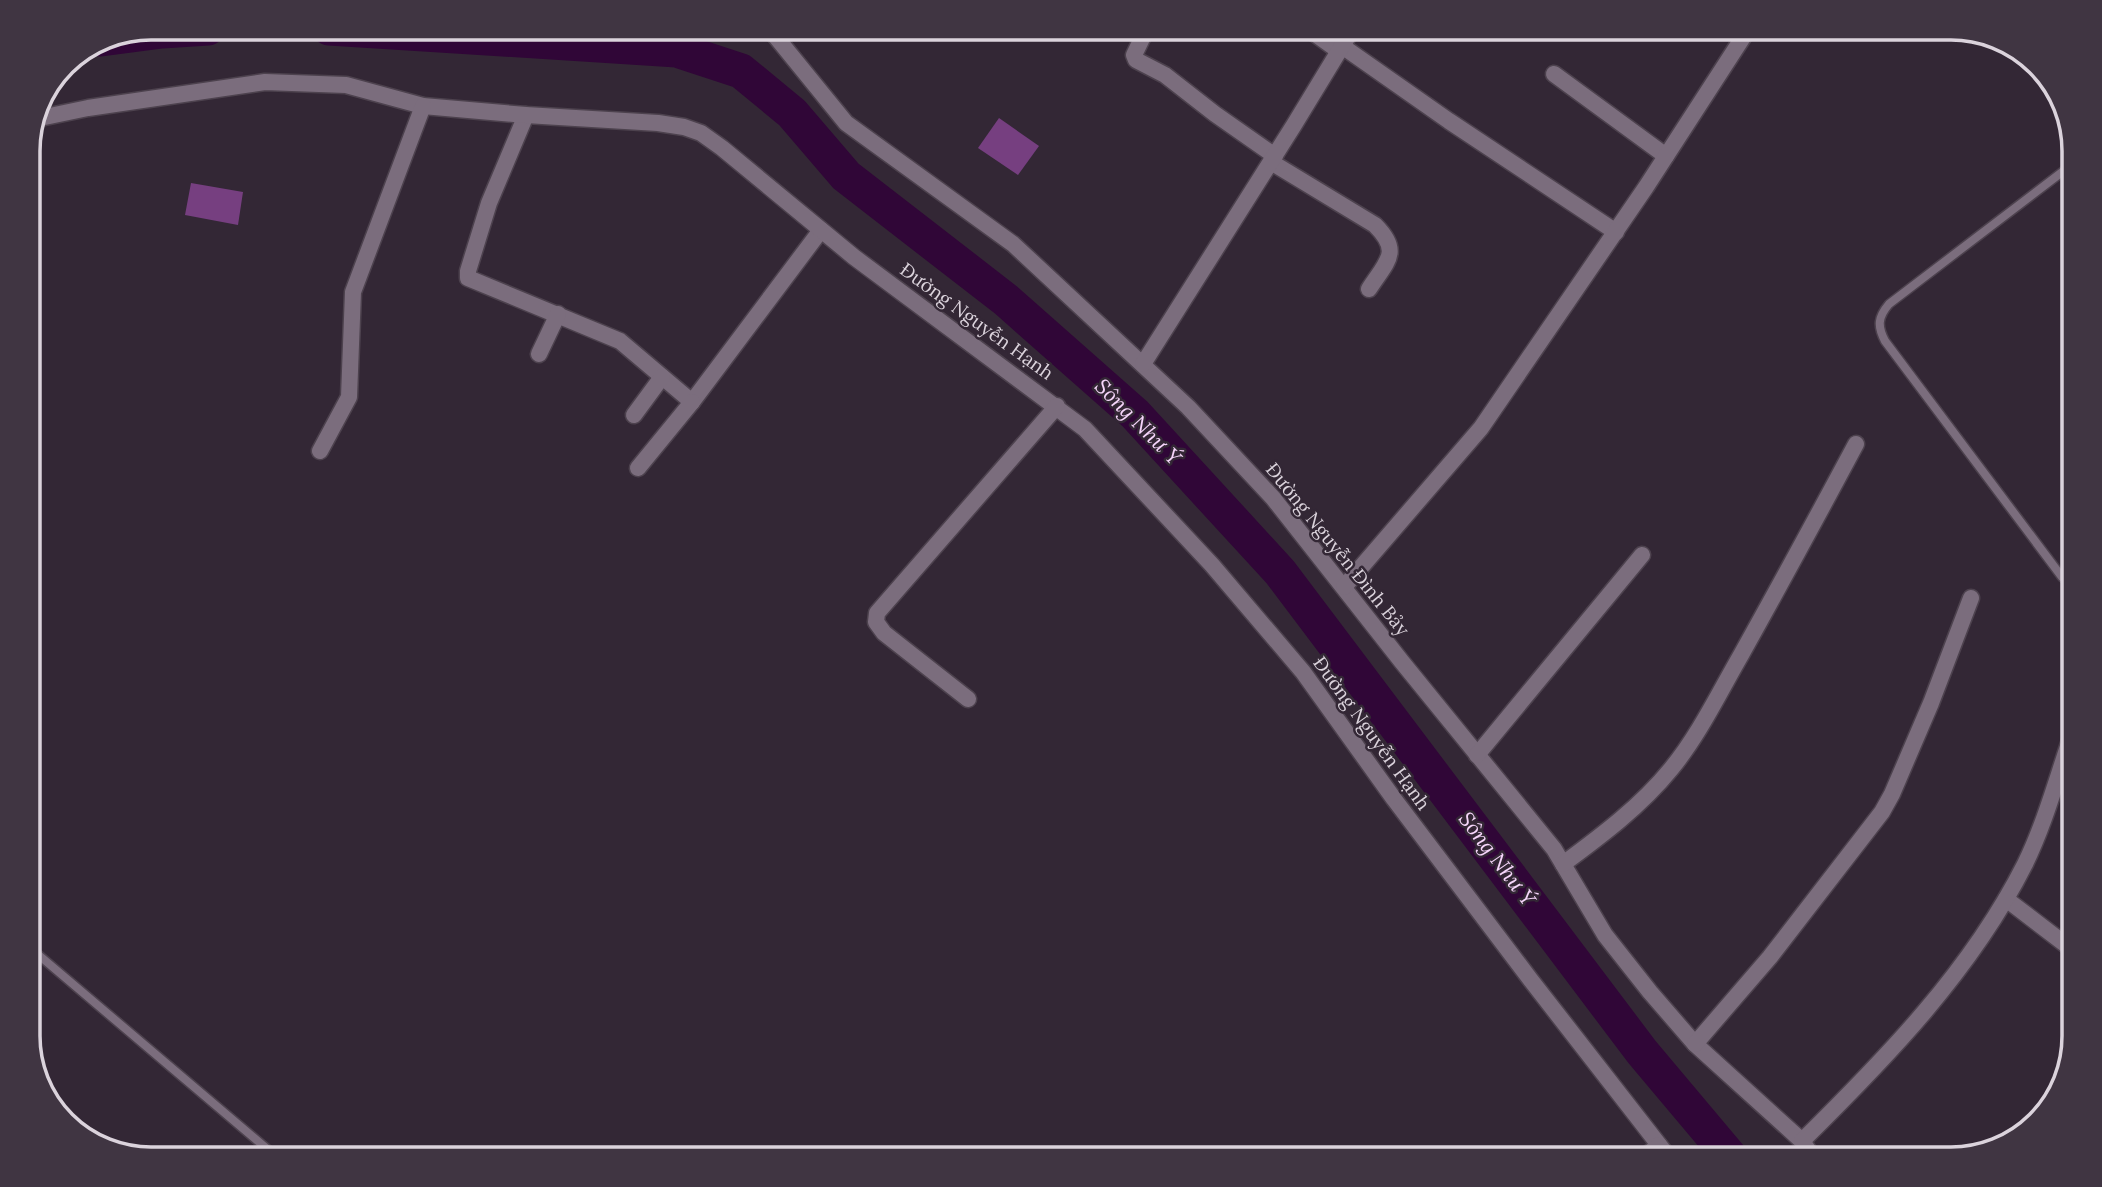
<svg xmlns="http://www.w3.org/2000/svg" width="2102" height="1187" font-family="Lora,serif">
	<rect width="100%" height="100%" fill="#332735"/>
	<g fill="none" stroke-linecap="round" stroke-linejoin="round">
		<!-- river -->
		<g stroke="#300637" stroke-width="35">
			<polyline points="329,28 677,50 741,71 792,113 846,176 1006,300 1135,414 1280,572 1642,1052 1732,1159"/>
			<polyline points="101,39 162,31 208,28"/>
		</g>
	</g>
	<!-- building -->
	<g fill="#763f80">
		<polygon points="999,118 1039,146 1018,175 978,148"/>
		<polygon points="191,183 243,192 238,225 185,215"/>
	</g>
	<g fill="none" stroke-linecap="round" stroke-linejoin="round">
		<defs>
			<g id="service">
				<path d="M2074,163L1889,304C1878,317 1877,326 1885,341L2062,577L2074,586"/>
				<polyline points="28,946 279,1159"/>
			</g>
			<g id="minor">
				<polyline points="764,28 772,32 846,123 1013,244 1188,407 1273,498 1402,662 1554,849 1605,935 1650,992 1695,1044 1802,1141 1814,1159"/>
				<polyline points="1147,28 1134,55 1136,60 1165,75 1215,114 1275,156"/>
				<polyline points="1307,28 1339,51"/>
				<polyline points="1342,46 1449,121 1616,232"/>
				<polyline points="1554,74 1666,156"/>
				<polyline points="526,115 489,203 468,271 468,278 620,341 692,402 821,230"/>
				<polyline points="40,118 88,108 265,82 346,85 423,106 526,115 658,123 684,127 701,133 722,148 854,257 1085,429 1212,565 1303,672 1394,799 1530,979 1670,1159"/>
				<path d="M1271,162L1375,225C1402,252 1387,261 1369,289"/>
				<polyline points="539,354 558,314"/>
				<polyline points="1143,364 1294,125 1353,28"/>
				<polyline points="634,415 662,377"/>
				<polyline points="320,451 349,397 353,292 423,106"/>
				<polyline points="638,468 692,402"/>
				<polyline points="1344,587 1481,428 1646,187 1749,28"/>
				<polyline points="968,699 884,633 876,622 877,613 1057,406"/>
				<polyline points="1477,755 1642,555"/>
				<path d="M1563,864C1601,836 1641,806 1671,769C1699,735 1719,693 1741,655C1780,585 1818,515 1856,444"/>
				<polyline points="2006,899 2074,951"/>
				<polyline points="1695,1044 1770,957 1882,812 1892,794 1931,703 1971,598"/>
				<path d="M1802,1141C1886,1058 1971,971 2025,864C2046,821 2058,774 2074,729"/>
				<polyline points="1642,1159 1659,1145"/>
			</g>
		</defs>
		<!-- service casing -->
		<use href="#service" stroke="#4d424e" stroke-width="11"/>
		<!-- minor casing -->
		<use href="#minor" stroke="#4d424e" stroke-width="19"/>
		<!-- service -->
		<use href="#service" stroke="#7b6d7d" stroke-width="8"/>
		<!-- minor -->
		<use href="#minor" stroke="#7b6d7d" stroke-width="16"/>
	</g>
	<g text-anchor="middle" stroke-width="5" stroke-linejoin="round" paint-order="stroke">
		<!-- street labels -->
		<g font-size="19" fill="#dbd3dc" stroke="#332735">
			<text transform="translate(977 321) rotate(36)" y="7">Đường Nguyễn Hạnh</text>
			<text transform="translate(1338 549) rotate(51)" y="7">Đường Nguyễn Đình Bảy</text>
			<text transform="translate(1372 733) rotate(54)" y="7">Đường Nguyễn Hạnh</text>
		</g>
		<!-- water labels -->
		<g font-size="21" font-style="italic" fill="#f6d6fb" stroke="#332735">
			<text transform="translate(1138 422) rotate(45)" y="7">Sông Như Ý</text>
			<text transform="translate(1497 859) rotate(53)" y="7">Sông Như Ý</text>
		</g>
	</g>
	<!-- crop -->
	<path d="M0 0H2102V1187H0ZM151 40H1951A111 111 0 0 1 2062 151V1036A111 111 0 0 1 1951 1147H151A111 111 0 0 1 40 1036V151A111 111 0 0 1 151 40Z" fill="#403542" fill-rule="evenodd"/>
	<path fill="none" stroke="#dbd3dc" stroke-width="3.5" d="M151 40H1951A111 111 0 0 1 2062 151V1036A111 111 0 0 1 1951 1147H151A111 111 0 0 1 40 1036V151A111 111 0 0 1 151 40Z"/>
</svg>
